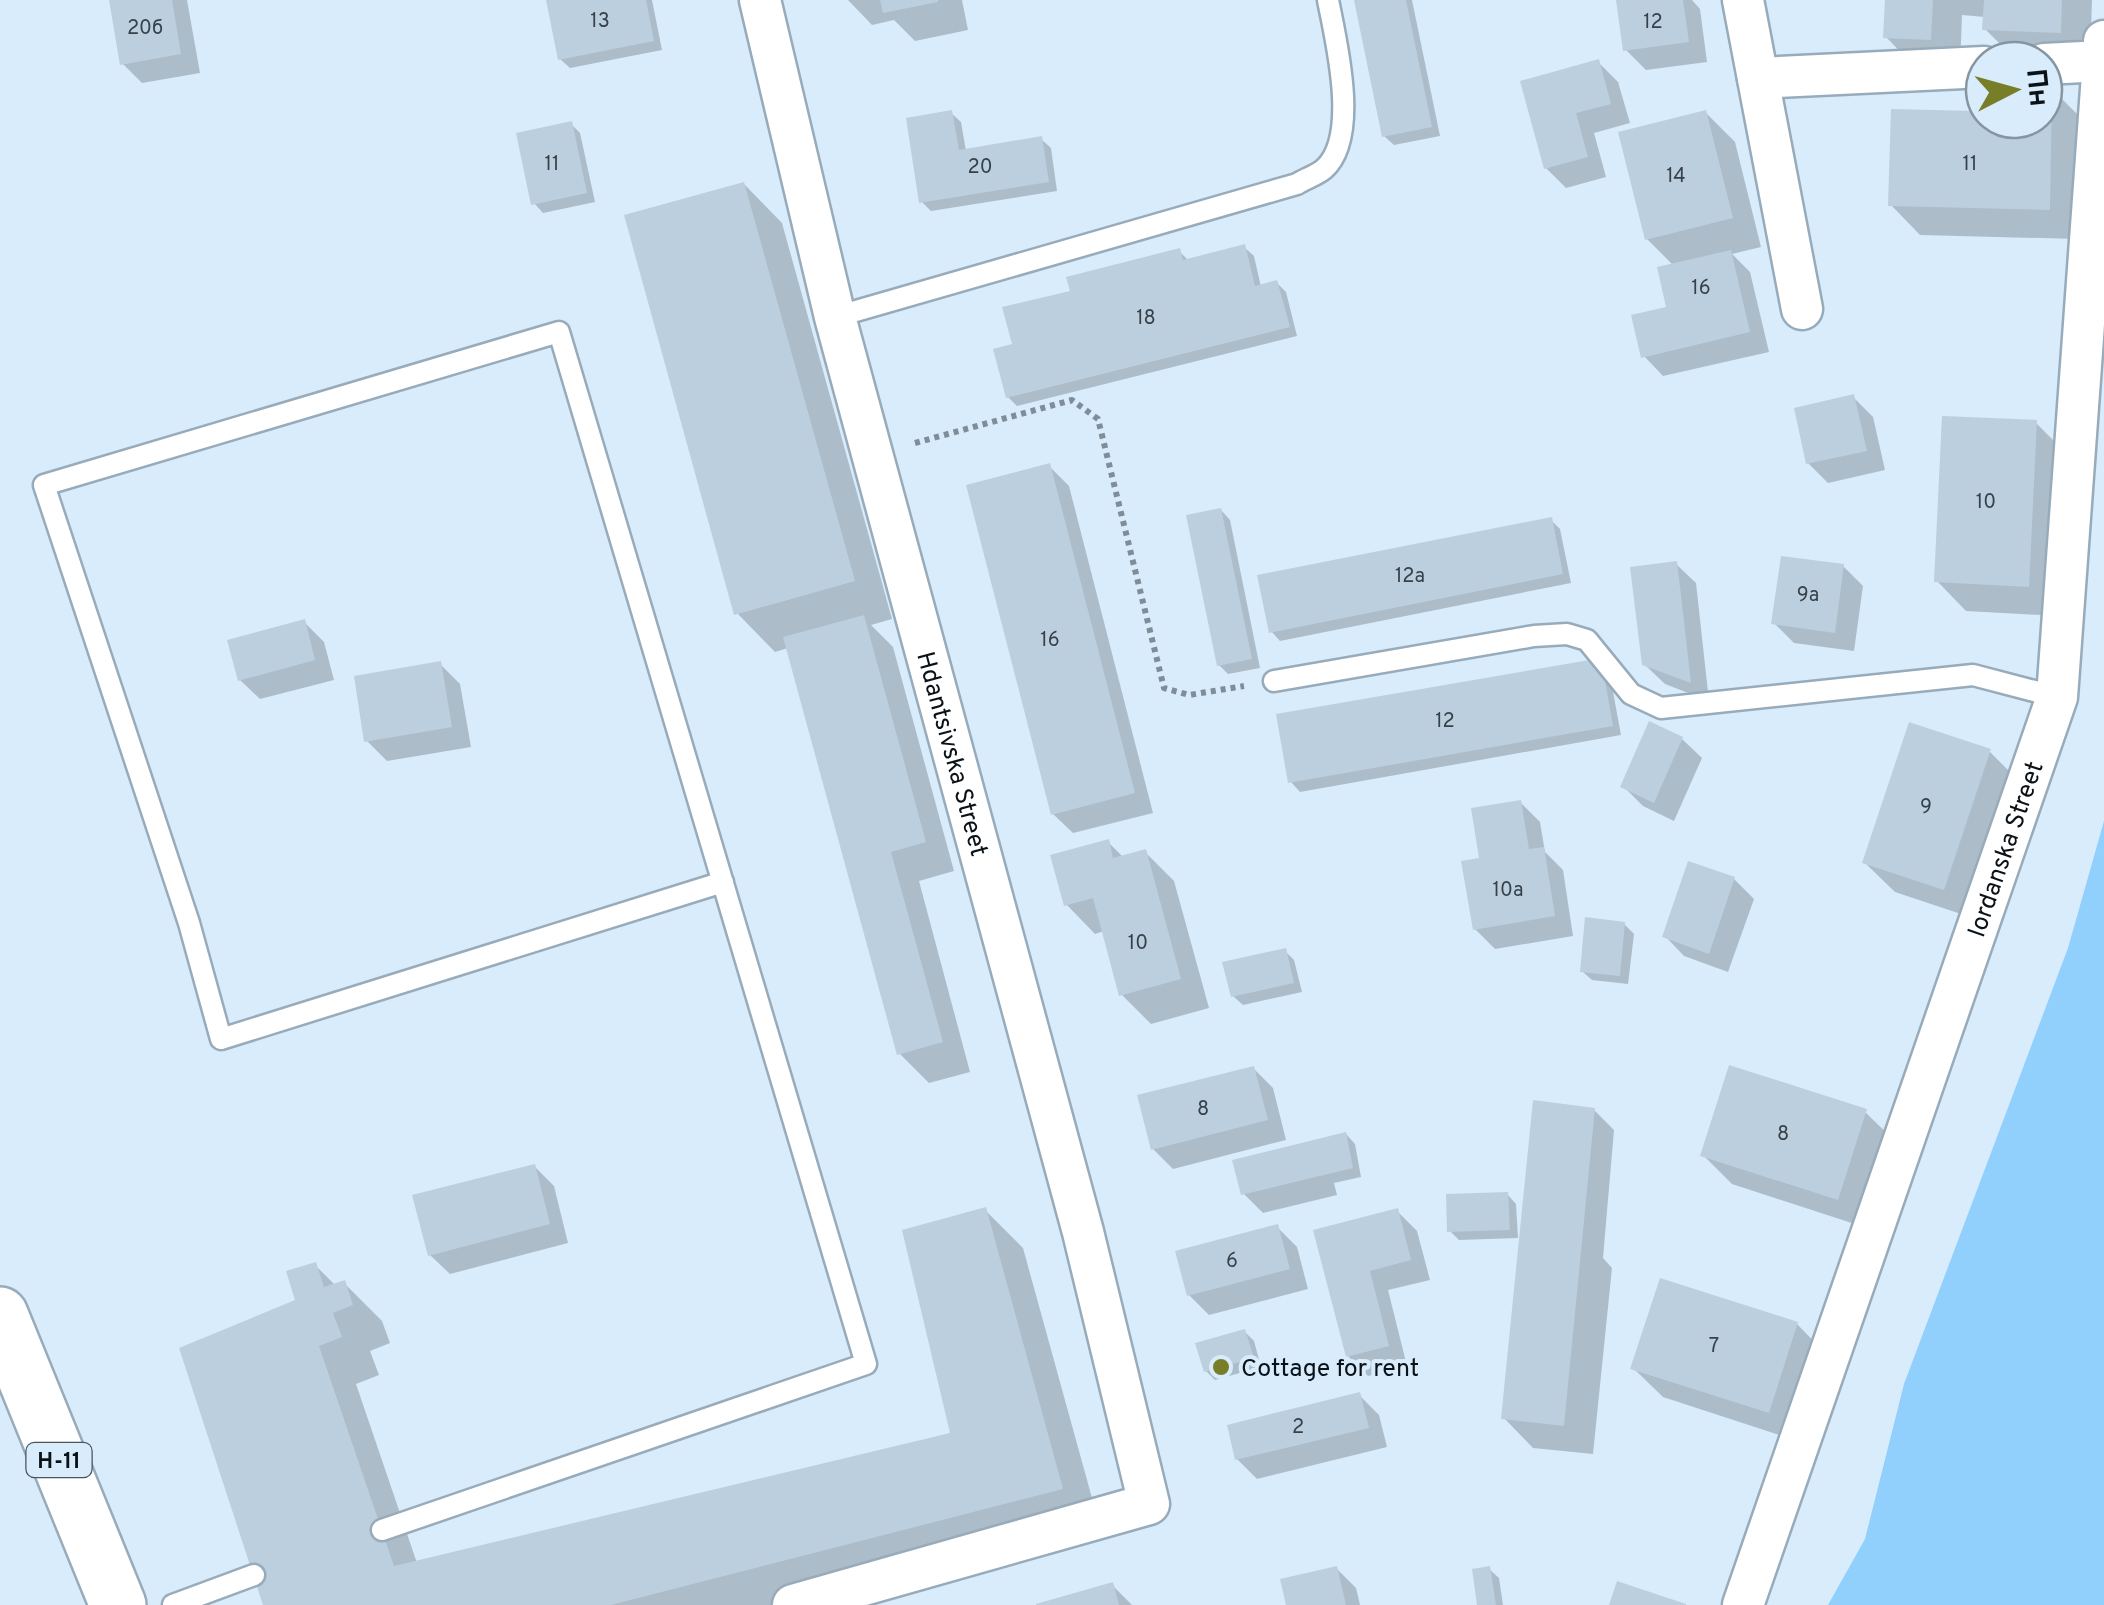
<svg xmlns="http://www.w3.org/2000/svg" width="2104" height="1605" font-family="Overpass,sans-serif">
	<rect width="100%" height="100%" fill="#d8ecfc"/>
	<!-- water -->
	<polygon fill="#91cffd" points="2104,821 2104,1605 1828,1605 1865,1539 1904,1384 2068,948"/>
	<!-- shadow -->
	<g fill="#0003">
		<polygon points="111,0 187,0 200,73 142,83 122,63"/>
		<polygon points="549,0 652,0 662,50 570,68 560,59"/>
		<polygon points="848,0 962,0 968,30 915,41 894,20 872,25"/>
		<polygon points="1356,0 1412,0 1440,136 1394,145 1384,136"/>
		<polygon points="1619,0 1692,0 1700,9 1707,62 1646,70 1626,50"/>
		<polygon points="1888,0 2092,0 2090,62 2014,58 1985,29 1985,17 1962,15 1960,69 1915,67 1886,37"/>
		<polygon points="1598,62 1618,82 1630,123 1594,133 1606,177 1566,188 1546,168"/>
		<polygon points="2044,88 2051,88 2081,118 2078,239 1920,235 1891,205 1977,114 1984,120 2044,120"/>
		<polygon points="951,113 961,122 966,151 1041,139 1051,148 1057,191 931,211 922,202"/>
		<polygon points="1706,113 1735,142 1761,247 1732,254 1750,272 1769,352 1663,376 1644,356 1669,309 1674,266 1647,239"/>
		<polygon points="571,124 580,133 595,202 543,213 534,203"/>
		<polygon points="744,184 782,223 892,619 871,625 893,647 954,871 919,881 970,1072 929,1083 899,1053 788,648 775,652 737,613"/>
		<polygon points="1244,247 1254,256 1261,287 1277,283 1286,292 1297,336 1017,406 1008,397 1015,346 1073,293 1179,251 1189,261"/>
		<polygon points="1853,397 1873,417 1885,470 1828,483 1808,463"/>
		<polygon points="2036,423 2065,452 2058,616 1966,611 1937,581"/>
		<polygon points="1049,466 1069,486 1153,813 1073,833 1053,814"/>
		<polygon points="1221,510 1230,520 1260,668 1228,674 1219,665"/>
		<polygon points="1551,520 1560,529 1571,583 1280,641 1271,631"/>
		<polygon points="1676,564 1696,583 1709,701 1665,684 1644,664"/>
		<polygon points="1843,566 1863,586 1854,651 1794,643 1774,623"/>
		<polygon points="304,622 324,642 334,680 260,699 240,680"/>
		<polygon points="440,664 460,684 471,747 387,761 367,741"/>
		<polygon points="1609,670 1621,735 1300,792 1291,782"/>
		<polygon points="1682,739 1702,758 1674,821 1643,806 1623,786"/>
		<polygon points="1989,751 2019,781 1973,918 1895,892 1865,863"/>
		<polygon points="1521,803 1540,822 1545,852 1563,870 1573,936 1495,949 1475,929 1482,860"/>
		<polygon points="1108,842 1124,858 1145,852 1174,881 1209,1008 1151,1024 1121,994 1104,931 1095,934 1066,904"/>
		<polygon points="1734,879 1754,899 1728,972 1684,956 1665,936"/>
		<polygon points="1624,924 1634,934 1628,984 1592,980 1582,971"/>
		<polygon points="1285,951 1294,960 1302,992 1243,1005 1233,996"/>
		<polygon points="1253,1068 1273,1088 1286,1140 1173,1169 1153,1149"/>
		<polygon points="1594,1110 1614,1130 1603,1258 1612,1268 1593,1454 1533,1448 1504,1418"/>
		<polygon points="1865,1112 1895,1141 1867,1228 1732,1184 1703,1155"/>
		<polygon points="1346,1134 1355,1144 1361,1177 1334,1183 1337,1195 1263,1213 1244,1194"/>
		<polygon points="534,1166 554,1186 568,1243 450,1274 430,1255"/>
		<polygon points="1507,1194 1516,1204 1518,1238 1459,1240 1450,1231"/>
		<polygon points="985,1210 1023,1248 1100,1527 795,1605 265,1605 298,1302 315,1265 336,1286 344,1283 382,1321 390,1343 370,1351 379,1375 356,1384 417,1563 953,1434"/>
		<polygon points="1397,1211 1417,1231 1430,1280 1388,1290 1407,1366 1368,1376 1348,1356 1316,1232"/>
		<polygon points="1277,1227 1297,1247 1308,1289 1209,1315 1189,1295"/>
		<polygon points="1797,1324 1826,1354 1798,1441 1663,1397 1633,1368"/>
		<polygon points="1244,1331 1254,1341 1261,1367 1215,1380 1206,1371"/>
		<polygon points="1359,1395 1379,1415 1387,1447 1257,1479 1237,1459"/>
		<polygon points="1336,1568 1356,1588 1360,1605 1289,1605"/>
		<polygon points="1489,1569 1499,1578 1503,1605 1479,1605"/>
		<polygon points="1112,1585 1132,1605 1041,1605"/>
	</g>
	<!-- building -->
	<g fill="#bccfde">
		<polygon points="109,0 172,0 181,54 120,65"/>
		<polygon points="546,0 646,0 654,41 558,60"/>
		<polygon points="880,0 938,0 938,2 883,13"/>
		<polygon points="1354,0 1406,0 1432,127 1382,137"/>
		<polygon points="1616,0 1683,0 1689,42 1623,51"/>
		<polygon points="1885,0 1933,0 1931,40 1883,38"/>
		<polygon points="1984,0 2062,0 2061,33 1982,30"/>
		<polygon points="1599,59 1611,104 1576,113 1588,157 1544,169 1520,81"/>
		<polygon points="1975,84 1984,84 1984,120 2044,120 2044,86 2052,86 2050,210 1888,206 1891,109 1975,111"/>
		<polygon points="952,110 959,150 1042,136 1049,182 919,203 906,118"/>
		<polygon points="1706,110 1733,218 1645,240 1618,132"/>
		<polygon points="572,121 587,193 531,205 516,133"/>
		<polygon points="744,182 855,581 734,615 624,215"/>
		<polygon points="1245,244 1255,286 1277,280 1290,327 1006,398 993,349 1012,344 1002,307 1070,291 1066,277 1180,248 1183,260"/>
		<polygon points="1731,250 1750,332 1641,358 1631,315 1666,307 1657,267"/>
		<polygon points="1854,394 1867,451 1806,464 1794,408"/>
		<polygon points="1942,416 2037,420 2029,587 1934,582"/>
		<polygon points="1050,463 1135,793 1051,815 966,485"/>
		<polygon points="1221,508 1252,659 1217,666 1186,515"/>
		<polygon points="1552,517 1563,574 1269,633 1257,575"/>
		<polygon points="1781,556 1844,564 1835,633 1771,624"/>
		<polygon points="1677,561 1691,683 1642,665 1630,567"/>
		<polygon points="864,615 926,842 891,852 943,1042 897,1055 783,637"/>
		<polygon points="305,619 315,660 238,681 227,640"/>
		<polygon points="1601,658 1613,726 1288,783 1276,714"/>
		<polygon points="441,661 452,727 364,742 354,676"/>
		<polygon points="1649,721 1683,737 1654,803 1620,787"/>
		<polygon points="1909,722 1991,749 1944,890 1862,863"/>
		<polygon points="1521,800 1529,849 1544,847 1555,916 1473,930 1461,861 1479,858 1471,808"/>
		<polygon points="1109,839 1113,858 1146,849 1181,979 1119,996 1093,898 1064,906 1050,855"/>
		<polygon points="1688,861 1735,877 1709,954 1662,937"/>
		<polygon points="1585,917 1625,922 1620,976 1580,972"/>
		<polygon points="1286,948 1294,983 1231,997 1222,962"/>
		<polygon points="1729,1065 1867,1109 1838,1200 1700,1156"/>
		<polygon points="1254,1066 1268,1120 1151,1150 1137,1095"/>
		<polygon points="1533,1100 1595,1108 1564,1426 1501,1419"/>
		<polygon points="1346,1132 1353,1168 1241,1195 1232,1160"/>
		<polygon points="535,1164 550,1224 428,1256 412,1195"/>
		<polygon points="1508,1192 1510,1230 1447,1232 1446,1194"/>
		<polygon points="986,1207 1063,1489 611,1605 263,1605 179,1348 295,1300 286,1271 316,1262 324,1287 345,1280 353,1305 333,1313 342,1337 319,1346 394,1566 950,1433 902,1230"/>
		<polygon points="1398,1208 1411,1260 1370,1271 1389,1346 1346,1357 1313,1230"/>
		<polygon points="1278,1224 1290,1269 1187,1296 1175,1251"/>
		<polygon points="1660,1278 1798,1322 1769,1413 1630,1369"/>
		<polygon points="1245,1329 1254,1358 1204,1372 1195,1343"/>
		<polygon points="1360,1392 1369,1428 1235,1460 1227,1425"/>
		<polygon points="1337,1566 1346,1605 1286,1605 1280,1579"/>
		<polygon points="1490,1566 1496,1605 1477,1605 1472,1569"/>
		<polygon points="1617,1581 1686,1604 1686,1605 1609,1605"/>
		<polygon points="1113,1582 1119,1605 1036,1605 1036,1604"/>
	</g>
	<g fill="none" stroke-linecap="round" stroke-linejoin="round">
		<defs>
			<g id="lane">
				<path d="M835,317L1297,184C1305,179 1317,175 1324,169C1360,137 1336,41 1328,0"/>
				<polyline points="1274,681 1534,636 1567,634 1587,640 1631,694 1661,708 1973,675 2057,697"/>
				<polyline points="382,1530 866,1364 559,332 44,485 189,923 221,1039 723,882"/>
				<polyline points="173,1605 254,1575"/>
			</g>
			<g id="street">
				<path id="s1" d="M760,0L835,317L1083,1232L1149,1504L793,1605"/>
				<polyline points="1743,0 1802,309"/>
				<polyline points="2044,64 2103,61 2104,41"/>
				<polyline points="1758,78 1984,67"/>
				<path id="s2" d="M1743,1605L2057,697L2103,61"/>
			</g>
			<polyline id="primary" points="0,1315 118,1605"/>
		</defs>
		<!-- lane casing -->
		<use href="#lane" stroke="#98abba" stroke-width="25"/>
		<!-- street casing -->
		<use href="#street" stroke="#98abba" stroke-width="45"/>
		<!-- primary casing -->
		<use href="#primary" stroke="#98abba" stroke-width="60"/>
		<!-- path -->
		<polyline stroke="#7f8d98" stroke-width="6" stroke-dasharray="5 5" stroke-linecap="butt" points="915,443 1072,400 1098,419 1164,688 1189,695 1244,686"/>
		<!-- lane -->
		<use href="#lane" stroke="#fff" stroke-width="20"/>
		<!-- street -->
		<use href="#street" stroke="#fff" stroke-width="40"/>
		<!-- primary -->
		<use href="#primary" stroke="#fff" stroke-width="55"/>
	</g>
	<!-- markers -->
	<circle fill="#787d27" stroke="#d8ecfc" stroke-width="4" cx="1221" cy="1367" r="10"/>
	<g text-anchor="middle" stroke-width="8" stroke-linejoin="round" paint-order="stroke">
		<!-- number labels -->
		<g font-size="20" fill="#374149">
			<text x="600" y="27">13</text>
			<text x="1653" y="28">12</text>
			<text x="145" y="34">20б</text>
			<text x="552" y="170">11</text>
			<text x="1970" y="170">11</text>
			<text x="980" y="173">20</text>
			<text x="1676" y="182">14</text>
			<text x="1701" y="294">16</text>
			<text x="1146" y="324">18</text>
			<text x="1986" y="508">10</text>
			<text x="1410" y="582">12а</text>
			<text x="1808" y="601">9а</text>
			<text x="1050" y="646">16</text>
			<text x="1445" y="727">12</text>
			<text x="1926" y="813">9</text>
			<text x="1508" y="896">10а</text>
			<text x="1138" y="949">10</text>
			<text x="1203" y="1115">8</text>
			<text x="1783" y="1140">8</text>
			<text x="1232" y="1267">6</text>
			<text x="1714" y="1352">7</text>
			<text x="1298" y="1433">2</text>
		</g>
		<!-- shield labels -->
		<rect fill="#d8ecfc" stroke="#48535c" stroke-width="2.5" x="26.5" y="1443" width="65" height="34" rx="8"/>
		<g font-size="22" font-weight="bold" fill="#0b1217">
			<text x="59" y="1468">Н-11</text>
		</g>
		<!-- street labels -->
		<g font-size="25" fill="#0b1217" stroke="#d8ecfc">
			<text dy="9" stroke="none"><textPath href="#s1" startOffset="778">Hdantsivska Street</textPath></text>
			<text dy="9" stroke="none"><textPath href="#s2" startOffset="800">Iordanska Street</textPath></text>
		</g>
		<!-- poi labels -->
		<g font-size="25" fill="#0b1217" stroke="#d8ecfc" text-anchor="start">
			<text x="1241" y="1376">Cottage for rent</text>
		</g>
	</g>
	<!-- north arrow -->
	<g transform="translate(2014 90) rotate(84)"><circle r="48" fill="#d8ecfc" stroke="#8695a0" stroke-width="2.5"/>
	<path d="M0-8L18 38L0 25L-18 38Z" fill="#787d27"/>
	<text y="-15" font-size="28" font-weight="bold" text-anchor="middle" fill="#0b1217">Пн</text>
	</g>
</svg>
